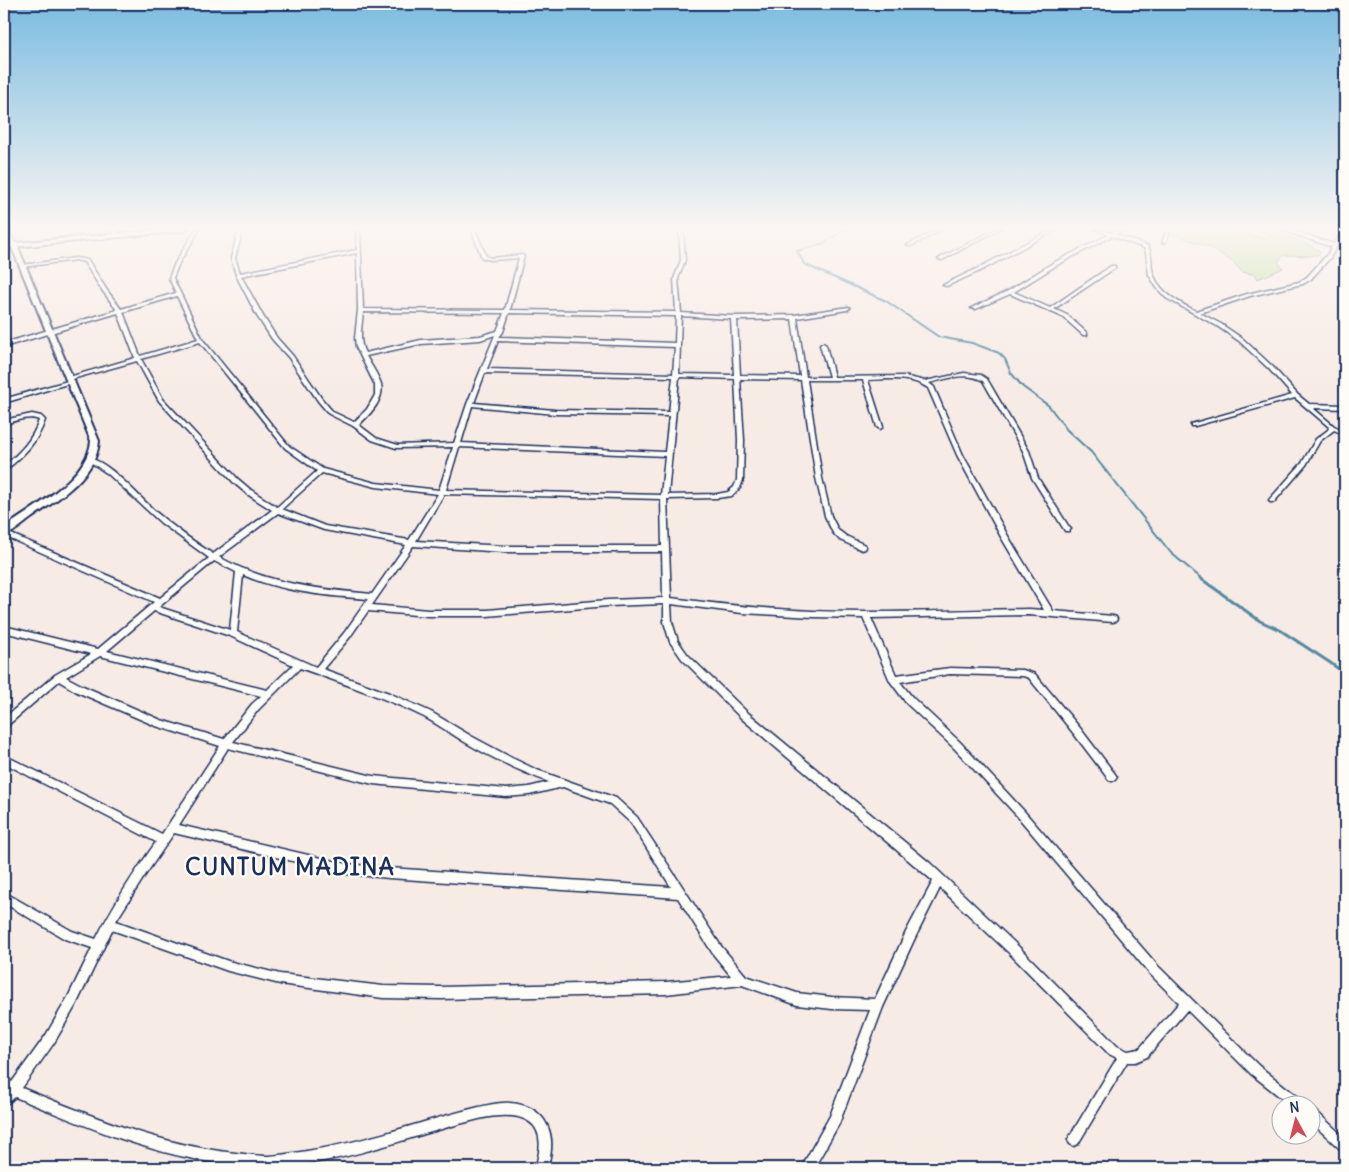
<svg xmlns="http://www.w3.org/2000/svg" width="1349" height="1172" font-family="Delius,sans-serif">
	<rect width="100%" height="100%" fill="#f7ebe5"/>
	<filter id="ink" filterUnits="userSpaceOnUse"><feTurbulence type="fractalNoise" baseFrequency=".02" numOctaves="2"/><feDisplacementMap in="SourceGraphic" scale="10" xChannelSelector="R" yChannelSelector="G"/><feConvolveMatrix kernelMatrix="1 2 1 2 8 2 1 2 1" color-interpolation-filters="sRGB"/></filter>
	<g filter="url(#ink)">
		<!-- green -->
		<path fill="#b9de99" stroke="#6a867c" d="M1165,229H1230L1265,239C1268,237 1273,234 1276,233C1283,232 1312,247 1320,251L1319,254L1311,256L1283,255L1278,262L1283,268L1258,279L1254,274L1242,272C1225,250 1191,240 1165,232Z"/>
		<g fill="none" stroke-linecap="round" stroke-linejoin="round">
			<!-- stream-far1 -->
			<polyline stroke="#538aa5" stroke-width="2" points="846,229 822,244 797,251 804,264 886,301 939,337 972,343 999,353 1005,359 1011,373 1023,387 1049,406 1067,430 1091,452 1171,553 1202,579"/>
			<!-- stream -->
			<polyline stroke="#538aa5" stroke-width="3" points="1200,578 1260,621 1280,630 1329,662 1343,672 1345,677"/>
			<defs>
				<g id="minor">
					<polygon points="5,229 9,229 16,245 16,246 12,245"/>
					<polygon points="116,229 120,229 117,236 115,236 113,235"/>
					<path d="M196,229H200L179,263L173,278L203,340L289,446L323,469L376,483L439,490L453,447L396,448L372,440L353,426L329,414L318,401L289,358L272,339L257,316L236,275L231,258L239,229H243L235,258L240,273L357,250L356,229H360L363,309L505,310L519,258L491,260L482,258L471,229H475L486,256L491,258L522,255L524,256L510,310L676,312L674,279L681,260L679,229H683L685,260L678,279L681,313L734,316L794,315L849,307L850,308L847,310L797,318L806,377H829L820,345L823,343L826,345L834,377L904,376L925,381L964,373L981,375L987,379L1029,451L1038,478L1069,527L1071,529L1069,531H1065L1032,478L1023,451L983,381C966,371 946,379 929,383L934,387L963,455L1008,536L1053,611L1113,616L1116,617L1117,619L1116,621L1113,622L1029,615L871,618L896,675L950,668L1023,670L1035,674L1080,728L1115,774L1117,777L1115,780L1112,781L1109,780L1074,734L1029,678L1023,676L950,674L900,682L913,698L960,742L1024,811L1158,966L1259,1066L1302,1100L1304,1104H1289L1251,1074L1187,1010L1147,1057L1135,1062H1127L1078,1144L1074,1146L1070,1144L1068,1140L1070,1136L1117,1058L1109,1054L1009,953L940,888L914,940L883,1007L839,1124L814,1168H801L830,1116L870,1010L832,1009L797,1005L742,985L666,994L440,999L383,998L280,984L228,971L112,930L76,1005L54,1043L22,1088C91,1116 160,1145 235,1153C246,1154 258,1156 269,1156C282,1155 294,1153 307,1151C366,1142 421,1121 479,1107C489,1105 500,1102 510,1103C548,1106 558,1136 547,1168H535C552,1118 520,1110 479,1119C421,1133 366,1155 307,1164C294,1165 281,1168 269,1168C258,1168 246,1166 235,1165C157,1158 86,1126 15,1097L8,1103L4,1105V1078L12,1082L46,1035L68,997L92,948L65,939L4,903V892L72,931L96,939C113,905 134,873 156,842L4,763V755L162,834L220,746L156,726L77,692L59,681L7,726L4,727V718L55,675L91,654L4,632V626L98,649L154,602L4,536V531L160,598L209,558L161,523L108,474L89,461V459C106,458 143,501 157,513C175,528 194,542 213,554L272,510L247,494L234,483L159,401L137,361L72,379L75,381L74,382L4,403V399L71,380L68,378L69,377L135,358L118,313L4,347V343L117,310L102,290L84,262L76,260L22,267L20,266L22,265L76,258L88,260L106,289L121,309L176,293L169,278L175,263ZM357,253L358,310L355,338L356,347L375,385V395L367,409L354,422L333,412L322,399L293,356L277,338L263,316L241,276ZM177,296L198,339L140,356L123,312ZM363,312L504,313L497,331L480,336L421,340L365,353C358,340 362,325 363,312ZM509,313L676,316L675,343L499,337L503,332ZM681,316L731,319L734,375L679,374ZM792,319L800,376L740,375L737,320ZM495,335L467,404L454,443L398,445L376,438L359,425C369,415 385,400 381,384C378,375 371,365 366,356L421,344L480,340ZM498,341L675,347L673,374L487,369ZM200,342L285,448L317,471L277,507L251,490L238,479L163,399L141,359ZM485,373L673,377L669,412L555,410L474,403ZM679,377L735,379L738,440L737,480L734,487L728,492L717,494L668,495ZM740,379L801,380L816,478L825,516L833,533L840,540L862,550L865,549L866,547L865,545L846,536L838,530L831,516L822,478L807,380H863L877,427L880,429L883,427L868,380C888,379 911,376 928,388L957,455L1001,537L1044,610L1029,609C957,610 884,614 812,611C764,609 718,604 671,598L667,499L717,498L732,496L740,488L743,480L744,440ZM472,406L555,414L669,416L665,452L461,443ZM459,447L665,456L661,495L446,490ZM322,473L376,487L438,494L409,540L325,526L282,509ZM444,494L661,499L662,546H504L416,541ZM278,513L324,530L406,545L372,594C318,589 267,584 219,557ZM413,546L504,552H662L663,598L608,600L487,610H428L372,605ZM214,561L236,572L230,630L159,607ZM243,575C282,592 326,596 368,599L344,633L316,667L237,632ZM664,604V622L670,642L682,659L741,718L933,881L906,932L875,999L832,997L797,993L746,976L721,946L637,817L616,798L537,770L512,758L471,736L431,712L389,693L323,669L350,637L368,611L428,616H487L608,606ZM671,604L742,613L813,617L863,618L890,681L907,704L954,748L1018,817L1150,974L1179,1003L1139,1049L1128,1051L1117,1046L1017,945L930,863L747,712L688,655L678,641L672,622ZM154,611L230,636L293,665L267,690L107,651ZM100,656L261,696L252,704L224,739L161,720L83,686L66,677ZM300,668C341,683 384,697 424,717C437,724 450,733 463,741C490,757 519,771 549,782L529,787L506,789L373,776L233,742L258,710ZM228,748L373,784L506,797L529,795L563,787L610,804L631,823L671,887L389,868L347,864L179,825ZM174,833L347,874L389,878L678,898L713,954L731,976L666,982L440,987L383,986L280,974L228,961L116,921L144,877Z"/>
					<polygon points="939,229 944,229 911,246 907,245"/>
					<polygon points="996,229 1000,229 942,260 938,259"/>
					<polygon points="1053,229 1057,229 982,270 947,286 943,285 978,268"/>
					<path d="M1095,229H1100L1111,233L1120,229H1124V230L1115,234L1148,246C1152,253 1151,261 1152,269C1156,291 1178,302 1196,311L1247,294L1299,282L1307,277L1326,256L1332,247L1282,230V229H1287L1334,244L1343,229H1345V232L1330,258L1311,279L1303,284L1250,296L1200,313L1221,324L1243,339L1273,367L1298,395L1309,404L1345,405V409L1313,408L1334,426L1345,431V435L1334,430L1320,441L1306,465L1274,502H1270L1269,500L1302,463L1316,439L1328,430L1329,427L1295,398L1195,426H1191V424L1292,395L1269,369L1239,341L1217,326L1166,298L1157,288L1149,275L1146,252L1144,248L1112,236L1057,265L1014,292L1050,308L1111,266H1115V268L1054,309L1067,315L1087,333V335H1083L1063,317L1010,294L976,309L971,308L1008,291L1053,263L1108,235Z"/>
					<polygon points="1167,229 1171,229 1166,242 1162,243"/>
					<path d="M32,414L41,416L45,420C38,442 23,456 6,470L4,471V466C19,453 33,440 39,420C29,415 14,422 4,424V420Z"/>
					<polygon points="1312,1109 1316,1111 1345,1138 1345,1152 1341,1150 1312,1123"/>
				</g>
				<path id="tertiary" d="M14,243L17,245L99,441C97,476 56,500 30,519C22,525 13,533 4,536V528C32,508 88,478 91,441L11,245Z"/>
				<polygon id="secondary" points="168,229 187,229 184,231 4,248 4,244"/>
			</defs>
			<!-- minor casing -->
			<use href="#minor" stroke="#1b2f5e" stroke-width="3"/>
			<!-- tertiary casing -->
			<use href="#tertiary" stroke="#1b2f5e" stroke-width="4"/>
			<!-- secondary casing -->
			<use href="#secondary" stroke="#1b2f5e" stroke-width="4"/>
			<!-- minor -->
			<use href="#minor" fill="#fdfcf7" fill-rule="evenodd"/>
			<!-- tertiary -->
			<use href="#tertiary" fill="#fdfcf7" fill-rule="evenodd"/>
			<!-- secondary -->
			<use href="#secondary" fill="#fdfcf7" fill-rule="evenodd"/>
		</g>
	</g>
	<!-- sky -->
	<linearGradient id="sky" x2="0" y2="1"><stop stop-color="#7bbce0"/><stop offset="0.58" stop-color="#fbf6f3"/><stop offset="1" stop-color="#fbf6f3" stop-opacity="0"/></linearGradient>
	<rect width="1349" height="393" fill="url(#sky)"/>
	<g text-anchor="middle" stroke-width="4.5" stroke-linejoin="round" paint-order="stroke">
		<!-- near-district labels -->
		<g font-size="24" font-weight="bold" letter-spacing="1" fill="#1b2f5e" stroke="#fdfcf7">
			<text x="290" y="875">CUNTUM MADINA</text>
		</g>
	</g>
	<!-- margin -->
	<rect width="1349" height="1172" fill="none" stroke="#fdfcf7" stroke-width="20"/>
	<rect x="10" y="10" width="1329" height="1152" fill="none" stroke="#1b2f5e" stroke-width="2" filter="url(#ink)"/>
	<!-- north arrow -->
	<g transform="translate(1296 1120) rotate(353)"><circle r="24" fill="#fdfcf7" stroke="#a3aaba"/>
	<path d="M0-4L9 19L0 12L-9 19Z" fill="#d1495b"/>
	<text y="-8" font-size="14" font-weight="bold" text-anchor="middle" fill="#1b2f5e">N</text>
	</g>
</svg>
